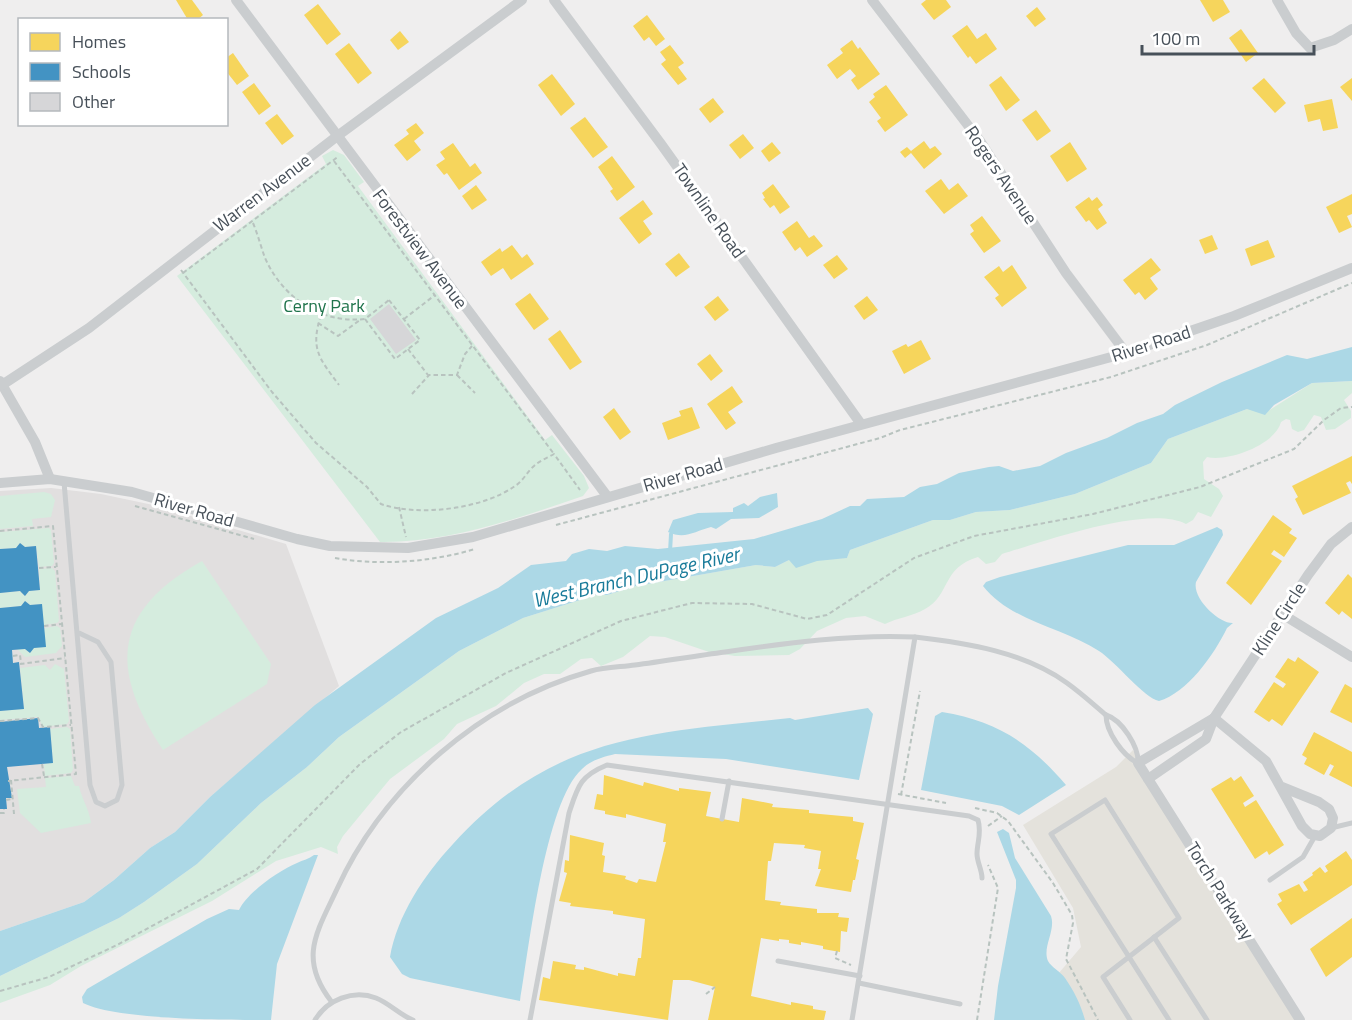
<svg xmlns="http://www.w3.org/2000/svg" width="1352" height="1020" font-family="'Titillium Web',sans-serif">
	<rect width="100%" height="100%" fill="#efeeee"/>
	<!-- commercial -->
	<polygon fill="#e4e2dc" points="1133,750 1303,1020 1019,1020 1081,947 1073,908 1023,825 1116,767"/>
	<!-- education -->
	<polygon fill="#e1dfdf" points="51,488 101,494 153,505 286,544 339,686 210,797 175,832 150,848 114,880 84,902 0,931 0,491"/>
	<!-- green -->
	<g fill="#d5ecde">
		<path d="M333,150L344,155L364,182L358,186L545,440L552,435L584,476L589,488L583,496C519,518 448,543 380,542L177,276L326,164L322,156Z"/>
		<path d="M1352,381V393L1344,400L1351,411V418L1335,429L1326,430L1321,417L1314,415L1304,430L1298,432L1292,429L1290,420L1286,419L1281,422C1275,445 1228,462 1207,457L1203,462L1204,479L1219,489L1223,496L1211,517L1198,512L1193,520L1186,524C1148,504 1043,542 1002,554L995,562L986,564L978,557C941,568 951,595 925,609C913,616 897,618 885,624L865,616L846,618L817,631L800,649L789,655L735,656L709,652L665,637L650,636L623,657L601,666L592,658L581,659L560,674H544L524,683L496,706L457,724L444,739L390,779L343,836L337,847L338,854L321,847L276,861L212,901L81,966L50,985L0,1003V976L119,918L144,902L197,864L261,803L307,767L339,737L459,651L523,618L596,595H607L636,586L756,565L775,567L789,560L847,558L850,550L933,520H950L976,512L1010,510L1075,494L1151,463L1168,439L1247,409L1268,411L1312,383Z"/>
		<polygon points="44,492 51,494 55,500 51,517 32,519 33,526 0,529 0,496"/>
		<polygon points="49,528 51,530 54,563 52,566 39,567 36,546 25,547 20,543 16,548 0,549 0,532"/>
		<path d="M202,561L271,664L267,684L163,750C109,669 112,611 202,561Z"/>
		<polygon points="52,568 55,571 59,621 57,623 44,625 41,604 30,605 25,601 21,606 0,608 0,593 20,591 25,596 29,591 40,590 39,569"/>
		<polygon points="57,626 60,628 62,646 56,653 25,657 17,649 25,649 30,653 45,628"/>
		<polygon points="55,664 64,669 69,721 67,724 43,727 38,717 0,720 0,711 24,708 20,668 45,665 50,670"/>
		<polygon points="67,727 70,729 73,770 71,773 45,776 44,764 53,762 50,729"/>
		<path d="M71,776L75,786H79C82,800 89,808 91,823L41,833L20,813L17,789L46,787L45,778Z"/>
	</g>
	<!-- water -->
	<g fill="#acd8e6">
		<polygon points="1352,347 1352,381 1312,383 1274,405 1265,415 1247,409 1168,439 1151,463 1075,494 1010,510 976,512 950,520 933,520 850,550 847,558 817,561 796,568 789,560 775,567 756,565 636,586 607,595 596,595 523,618 459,651 339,737 307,767 261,803 197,864 144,902 119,918 0,976 0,931 84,902 114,880 150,848 175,832 210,797 315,705 436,618 498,588 531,565 566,561 572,554 589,549 607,551 625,546 658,549 754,539 822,519 850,506 860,506 867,499 904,497 920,487 937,484 959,473 989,467 999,466 1013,471 1040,466 1066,453 1107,438 1137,423 1163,414 1175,405 1222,382 1287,355 1307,359"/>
		<path d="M777,493L778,507L759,518L731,519L716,529L711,527C695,531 685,540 668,532L673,520L698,513L733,512V508L744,503L748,506L760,497Z"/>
		<path d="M1217,527L1222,530L1223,535L1196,582C1192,599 1220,624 1233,623L1227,628C1214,655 1187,693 1159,701C1144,698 1116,662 1099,651C1064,628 1010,621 983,586L986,582L1000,577L1128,545H1174Z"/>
		<path d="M868,708L873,714L859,780L726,759L615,754C603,757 591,760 582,769C545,802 529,949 520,1001L410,978L402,974L390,957C397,916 424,875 453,844C553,734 651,733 790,718L795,720Z"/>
		<path d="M942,712C997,721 1030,743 1066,785L1019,815L1002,806L921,790L935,716Z"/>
		<path d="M1003,829L1009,833L1015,858L1051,916C1056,931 1042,947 1048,961C1051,967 1061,972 1065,978C1074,991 1081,1005 1085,1020H994L998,986L1016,888V880L997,832Z"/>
		<path d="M314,855H318L277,964L271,1020C226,1020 117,1020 83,1003L82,997L87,989L207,919L229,909L239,910C248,892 278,871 297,863C303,860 309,859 314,855Z"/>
	</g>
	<!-- homes -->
	<g fill="#f6d55c">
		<polygon points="176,0 192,0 203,15 197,20 188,20"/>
		<polygon points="926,0 946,0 951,7 934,20 921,4"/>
		<polygon points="1200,0 1223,0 1230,12 1213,22"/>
		<polygon points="318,4 341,34 327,45 304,15"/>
		<polygon points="1037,7 1046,19 1035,27 1026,16"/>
		<polygon points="647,15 665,39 656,46 649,37 644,41 633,26"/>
		<polygon points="967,25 977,39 986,33 997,49 976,64 970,56 968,58 952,36"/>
		<polygon points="1241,29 1258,53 1246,62 1229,38"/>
		<polygon points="400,31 409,42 398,50 390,40"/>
		<polygon points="852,40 858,49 860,47 880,74 858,90 851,80 856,76 850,69 837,79 827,65 843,53 840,49"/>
		<polygon points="349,43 372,73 358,84 335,54"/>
		<polygon points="670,45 684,63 678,67 687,79 678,85 661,64 666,60 660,52"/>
		<polygon points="233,53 249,76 237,85 226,71 226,58"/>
		<polygon points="552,74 575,104 561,116 538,85"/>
		<polygon points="1001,76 1020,100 1006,111 989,85"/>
		<polygon points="1264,78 1286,103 1275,113 1252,88"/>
		<polygon points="1352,78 1352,101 1340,87"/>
		<polygon points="254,83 271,106 259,115 242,92"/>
		<polygon points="886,85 908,115 885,132 877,121 881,118 869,102 875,97 873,94"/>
		<polygon points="713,98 724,112 710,123 699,109"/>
		<polygon points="1332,99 1338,128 1323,131 1320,119 1308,122 1304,105"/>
		<polygon points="1036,110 1051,131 1037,141 1022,120"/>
		<polygon points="277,114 294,136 282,145 265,123"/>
		<polygon points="585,117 608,147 593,158 570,128"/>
		<polygon points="416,123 424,133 414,141 421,150 407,161 394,145 409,134 406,130"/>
		<polygon points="743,134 754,148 740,159 729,145"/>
		<polygon points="924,141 930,149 935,146 942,154 924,169 911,153 905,158 900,152 907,147 911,151"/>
		<polygon points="772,142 781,153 769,162 761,151"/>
		<polygon points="1070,142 1087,169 1067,182 1050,156"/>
		<polygon points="453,143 470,167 475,163 482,173 459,190 447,173 444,175 436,165 445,159 440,152"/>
		<polygon points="612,156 635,187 617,201 610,191 613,189 598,167"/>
		<polygon points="941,179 949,190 958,183 968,196 944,214 925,191"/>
		<polygon points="773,184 790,207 780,214 774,205 770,208 763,199 765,198 762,193"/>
		<polygon points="476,185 487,200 472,210 462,196"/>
		<polygon points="1352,194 1352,214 1347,216 1352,227 1339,233 1326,207"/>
		<polygon points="1089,197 1092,201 1097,197 1103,205 1098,209 1107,223 1097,230 1089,220 1086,222 1075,207"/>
		<polygon points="643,200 653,214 643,221 652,234 639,244 619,218"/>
		<polygon points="982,216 1001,241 984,253 970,234 974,231 970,225"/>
		<polygon points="797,221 809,238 814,235 823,246 807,257 800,247 795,251 782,232"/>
		<polygon points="1212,235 1218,249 1205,254 1199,240"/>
		<polygon points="1268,240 1275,257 1251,266 1245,249"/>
		<polygon points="512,245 522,258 527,254 534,264 511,280 503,268 491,276 481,262 500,248 502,252"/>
		<polygon points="679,253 690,267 676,277 665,264"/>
		<polygon points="837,255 848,269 834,279 823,265"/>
		<polygon points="1151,258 1161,270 1150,278 1158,289 1145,300 1139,292 1135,295 1123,280"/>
		<polygon points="1012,265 1027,288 1002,307 995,298 999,295 984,277 999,266 1003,272"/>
		<polygon points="530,293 549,319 534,330 515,304"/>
		<polygon points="718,296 729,310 715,321 704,307"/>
		<polygon points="867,296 878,310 864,320 854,306"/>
		<polygon points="560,330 582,362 570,370 548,339"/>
		<polygon points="921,340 931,359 904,374 892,351 906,344 908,347"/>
		<polygon points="710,354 723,371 711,381 697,364"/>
		<polygon points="732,386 743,402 728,412 736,423 726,430 707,404"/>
		<polygon points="692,407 700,428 668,440 662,423 681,416 679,411"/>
		<polygon points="614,408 631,432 620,440 603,417"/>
		<polygon points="1352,456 1352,484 1350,481 1346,483 1351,493 1303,515 1295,499 1298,497 1292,486"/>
		<polygon points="1273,515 1292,529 1289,533 1297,538 1284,557 1274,550 1271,554 1282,561 1251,605 1226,583"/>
		<polygon points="1348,574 1352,578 1352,619 1342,611 1339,615 1325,603"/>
		<polygon points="1298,657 1319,672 1282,726 1272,719 1269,722 1254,712 1274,682 1283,688 1286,684 1275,677 1288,658 1295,662"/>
		<polygon points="1345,684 1352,688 1352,723 1330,712"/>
		<polygon points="1314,732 1352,752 1352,787 1329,775 1334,766 1330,764 1324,775 1304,764 1307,758 1302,755"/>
		<polygon points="604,775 643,786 644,782 679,791 679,788 711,792 706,816 739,822 742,798 773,804 772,807 809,810 809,813 853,817 853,821 864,823 856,859 859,860 855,880 853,880 851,892 815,886 821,869 818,869 821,851 804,848 805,845 774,843 771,861 768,861 765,900 781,902 780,905 817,909 817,913 839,913 838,917 849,918 847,932 841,931 840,952 823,949 823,946 801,942 801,945 789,943 789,940 779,939 779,941 761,938 751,996 791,1005 791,1002 813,1006 813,1009 826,1011 824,1020 708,1020 715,987 689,980 673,980 668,1020 539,1000 543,977 550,979 553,961 576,965 575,969 584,970 584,967 618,976 618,973 635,976 638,958 641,958 645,919 613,914 613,911 570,906 571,903 559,901 567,873 564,872 565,860 569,861 570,835 604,843 602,855 605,856 603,872 626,876 625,879 637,883 639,879 656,882 666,842 663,842 666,824 626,814 626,818 605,814 605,811 594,809 597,794 603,795"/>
		<polygon points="1241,776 1254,796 1243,803 1245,807 1256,800 1284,845 1269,855 1267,851 1255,859 1211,789 1231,777 1234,781"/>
		<polygon points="1346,851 1352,860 1352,885 1291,925 1277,904 1282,901 1278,894 1299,884 1304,892 1308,890 1303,882 1313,875 1312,873 1320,867 1325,873 1328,871 1325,866"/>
		<polygon points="1352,918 1352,957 1326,977 1310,949"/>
	</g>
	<!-- schools -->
	<g fill="#4393c3">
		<polygon points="20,543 25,547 36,546 40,590 29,591 25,596 20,591 0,593 0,549 16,548"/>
		<polygon points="25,601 30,605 42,604 46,647 34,648 30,653 25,649 12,650 13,663 19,662 24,709 0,711 0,608 21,606"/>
		<polygon points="38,718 39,728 50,727 53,763 7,767 12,798 6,798 7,809 0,809 0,722"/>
	</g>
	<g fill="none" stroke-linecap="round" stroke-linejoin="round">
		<!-- stream -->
		<polyline stroke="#acd8e6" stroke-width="4" points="670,552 671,534"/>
	</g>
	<!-- building -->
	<polygon fill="#d6d6d8" points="389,304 416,340 396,354 370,319"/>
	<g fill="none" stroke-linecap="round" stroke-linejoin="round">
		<!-- path -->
		<g stroke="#b8c3bf" stroke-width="2" stroke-dasharray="4.5 3" stroke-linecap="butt">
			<polyline points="334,161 554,454"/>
			<path d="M253,223C258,235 261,247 265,258C283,298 321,324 365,319"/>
			<path d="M181,270L272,392L316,443L367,487L381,504C418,517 483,509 515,486C523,481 527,472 534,466C539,461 547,458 554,454L580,490"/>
			<polyline points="183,273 339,156"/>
			<polygon points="389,300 420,340 395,359 365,319"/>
			<path d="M321,315C310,349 319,358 339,385"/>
			<polyline points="404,319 435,295"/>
			<polyline points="318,323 338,336 360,320"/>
			<polyline points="408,349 428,375"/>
			<polyline points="457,375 475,393"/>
			<polyline points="412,394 429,375 457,375 465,354 472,346"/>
			<polyline points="135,506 254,539"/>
			<polyline points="399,507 406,537"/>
			<polyline points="556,525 880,438 900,430 1111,377 1207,345 1352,283"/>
			<polyline points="0,531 53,526 76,774 8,781"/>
			<path d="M335,558C380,566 432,562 475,549"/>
			<polyline points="39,568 56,567"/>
			<polyline points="44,626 62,624"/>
			<polyline points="13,656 20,655 21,663"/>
			<polyline points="20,664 65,658"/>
			<polyline points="0,721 38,718 43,727 71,725"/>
			<polyline points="42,764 44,776"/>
			<polyline points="11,780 14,814"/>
			<polyline points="898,794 946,803"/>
			<polyline points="901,795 920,691"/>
			<polyline points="6,800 12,799"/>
			<polyline points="975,808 997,813 1008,821 1053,883 1072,915 1073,923 1066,959 1098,1020"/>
			<polyline points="0,813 4,813 4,809"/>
			<polyline points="988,826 1002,816"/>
			<polyline points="837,951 835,958 851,965"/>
			<polyline points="0,991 49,977 117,945 257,869 360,764 401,732 506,673 621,621 692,603 752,604 807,619 827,615 914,558 974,536 1093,514 1200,487 1294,449 1324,420 1341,408 1352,407"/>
			<polyline points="706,994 715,987"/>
			<polyline points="977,1020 998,888 988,865"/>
		</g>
		<!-- service -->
		<g stroke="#cacdcf" stroke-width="5">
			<polyline points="64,482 90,785 96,802 105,806 117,800 122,785 111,662 98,642 79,633"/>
			<path d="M915,637C967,643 1024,652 1067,683C1081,693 1093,704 1106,715"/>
			<path d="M1106,715C1122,720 1139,747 1138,763C1123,756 1106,732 1106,715Z"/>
			<polyline points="722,819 729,781"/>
			<polyline points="1331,828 1352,823"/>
			<polyline points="1270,880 1303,857 1315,836"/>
			<polyline points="1154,937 1207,1020"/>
			<polyline points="778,961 860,976"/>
			<polyline points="859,983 960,1004"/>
			<path d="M331,1001C298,958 317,932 337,889C384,786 481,702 591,671C605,667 621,667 635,665C665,661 695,656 725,652C787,643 852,634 915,637L852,1020"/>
			<path d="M315,1020C327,1000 353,989 376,998C389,1003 400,1015 413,1020"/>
			<path d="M530,1020L569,813C578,786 580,776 607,765L969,816L978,820C982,833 977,842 977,854C977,862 982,870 982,878"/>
			<path d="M1130,1020L1103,977L1179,918L1105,800L1051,834C1090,896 1130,958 1169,1020"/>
		</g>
		<!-- minor -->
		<g stroke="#cacdcf" stroke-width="10">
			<polyline points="236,0 607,496"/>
			<polyline points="554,0 661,144 861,424"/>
			<polyline points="872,0 980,141 1066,273 1126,353"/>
			<polyline points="1277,0 1296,33 1310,48 1334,40 1352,29"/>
			<polyline points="0,381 35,442 50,479"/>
			<polyline points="2,385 89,328 336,137 522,0"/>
			<polyline points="0,483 50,479 132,492 297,539 330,546 408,548 473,537 776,448 1126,353 1234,316 1352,268"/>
			<polyline points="1282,614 1352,657"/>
			<polyline points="1214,718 1138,763 1300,1020"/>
			<polyline points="1214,718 1266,761 1302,826 1310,834 1320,836 1331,828 1333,818 1329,809 1319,802 1282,787"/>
			<polyline points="1148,779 1206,739 1214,718 1308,575 1331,544 1352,527"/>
		</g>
	</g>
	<g text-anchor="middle" stroke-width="6" stroke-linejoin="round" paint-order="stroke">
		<!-- street labels -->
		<g font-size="18" fill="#475059" stroke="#fff">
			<text transform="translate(1001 175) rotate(56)" y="6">Rogers Avenue</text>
			<text transform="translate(262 193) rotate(-37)" y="6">Warren Avenue</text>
			<text transform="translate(709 211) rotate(55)" y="6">Townline Road</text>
			<text transform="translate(420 249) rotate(53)" y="6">Forestview Avenue</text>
			<text transform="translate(1151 344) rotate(-18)" y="6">River Road</text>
			<text transform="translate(683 475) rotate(-16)" y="6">River Road</text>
			<text transform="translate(194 510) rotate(16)" y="6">River Road</text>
			<text transform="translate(1279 619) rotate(-57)" y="6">Kline Circle</text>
			<text transform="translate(1220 891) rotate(58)" y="6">Torch Parkway</text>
		</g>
		<!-- park labels -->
		<g font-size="18" fill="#1f734b" stroke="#fff">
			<text x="324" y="312">Cerny Park</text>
		</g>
		<!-- water labels -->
		<g font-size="20" font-style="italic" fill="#197b9a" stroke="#fff">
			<text transform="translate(636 577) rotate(-13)" y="7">West Branch DuPage River</text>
		</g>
	</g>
	<!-- legend -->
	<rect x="18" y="18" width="210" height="108" fill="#ffffff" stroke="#b5b9bd" stroke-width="1.5"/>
	<rect x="30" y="33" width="30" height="18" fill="#f6d55c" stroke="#b5b9bd" stroke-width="1.5"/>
	<text x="72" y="48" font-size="18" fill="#475059">Homes</text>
	<rect x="30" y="63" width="30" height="18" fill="#4393c3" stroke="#b5b9bd" stroke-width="1.5"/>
	<text x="72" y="78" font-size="18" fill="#475059">Schools</text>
	<rect x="30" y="93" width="30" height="18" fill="#d6d6d8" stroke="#b5b9bd" stroke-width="1.5"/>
	<text x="72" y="108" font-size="18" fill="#475059">Other</text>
	<!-- scale -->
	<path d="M1142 45v9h172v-9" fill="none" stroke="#475059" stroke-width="3"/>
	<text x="1151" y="45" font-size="18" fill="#475059" stroke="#ffffff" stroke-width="4.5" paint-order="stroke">100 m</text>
</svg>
